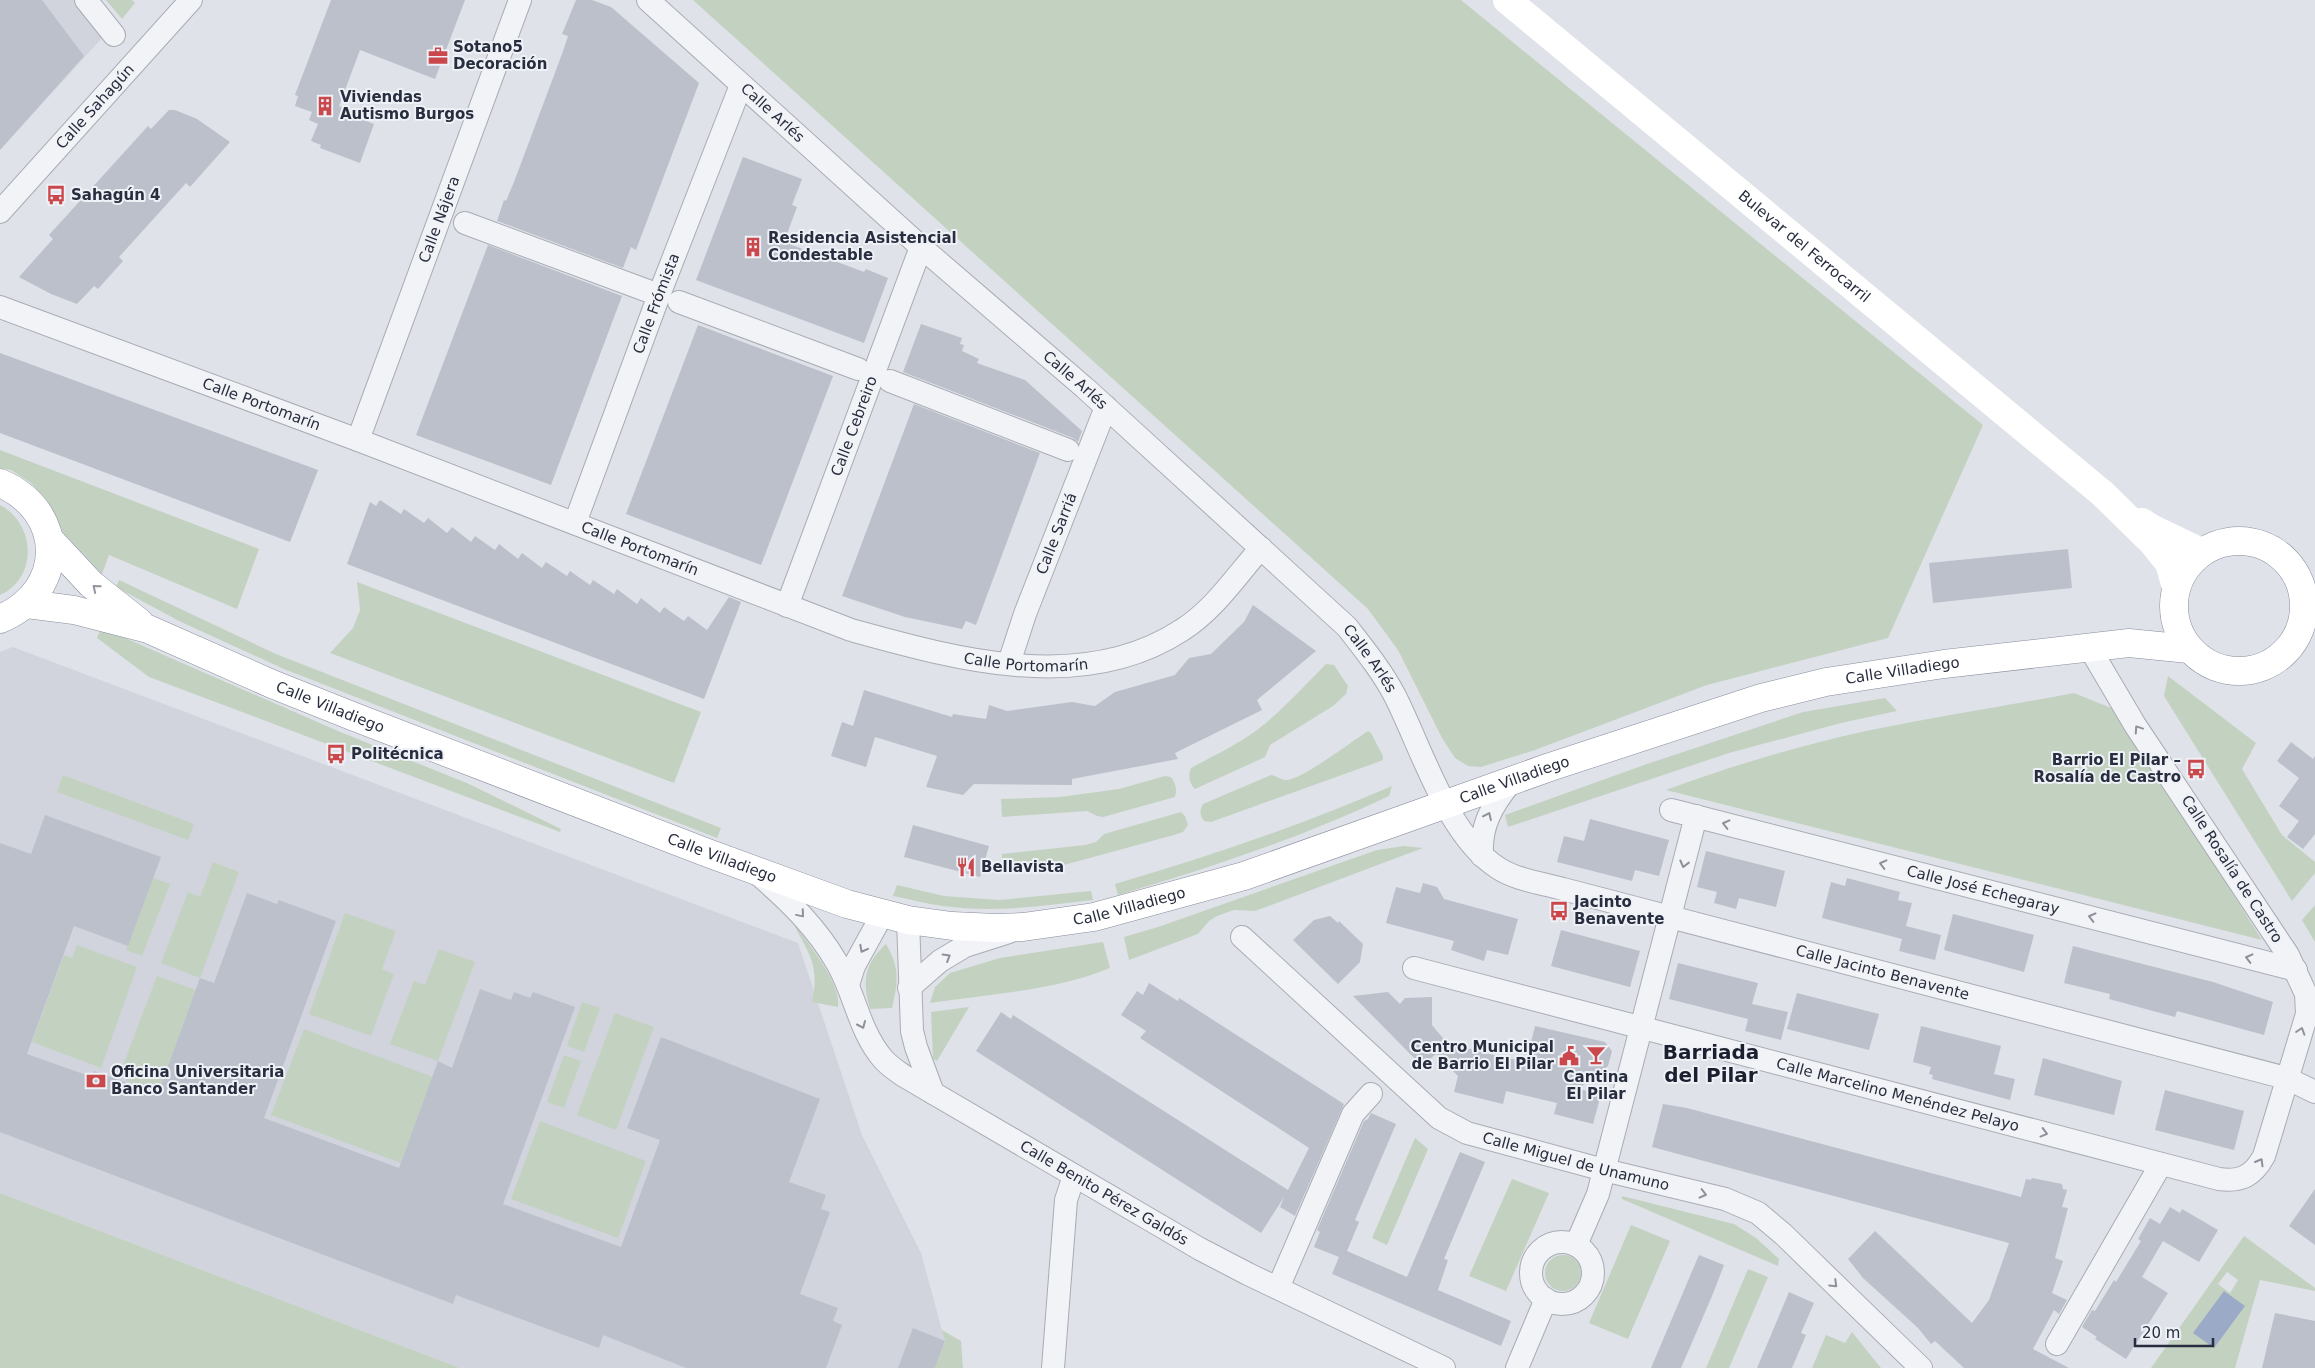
<svg xmlns="http://www.w3.org/2000/svg" width="2315" height="1368" font-family="'DejaVu Sans',sans-serif">
	<rect width="100%" height="100%" fill="#dfe2e8"/>
	<!-- built -->
	<g fill="#d1d4dd">
		<polygon points="0,0 74,0 102,38 0,150"/>
		<polygon points="13,647 798,943 862,1135 921,1253 945,1341 935,1368 460,1368 0,1193 0,652"/>
	</g>
	<!-- green -->
	<g fill="#c3d2c0" fill-rule="evenodd">
		<polygon points="106,0 132,0 135,3 122,19"/>
		<polygon points="693,0 1461,0 1983,425 1888,638 1707,685 1535,750 1481,767 1468,766 1455,758 1442,738 1398,650 1368,609"/>
		<polygon points="0,450 259,549 237,609 109,555 102,574 63,532 48,502 31,483 11,470 0,468"/>
		<path d="M0,505C35,523 39,577 0,595Z"/>
		<polygon points="119,580 276,654 721,828 717,838 284,669 179,621 116,587"/>
		<polygon points="357,582 701,712 674,783 330,653 353,628 360,610"/>
		<polygon points="100,631 125,638 338,731 469,784 561,829 560,832 149,677 97,638"/>
		<path d="M1326,664L1334,665L1348,686L1346,694L1333,706L1270,745L1265,757L1195,789C1189,784 1188,775 1191,768C1213,756 1237,745 1257,730C1282,711 1304,686 1326,664Z"/>
		<polygon points="2168,676 2256,743 2242,769 2282,835 2315,862 2315,873 2292,901 2164,696"/>
		<path d="M2074,693L2116,710L2262,940L1666,790C1731,766 1798,746 1866,731C1935,717 2005,706 2074,693Z"/>
		<polygon points="1885,698 1897,711 1841,723 1729,753 1508,827 1505,815 1644,765 1803,712"/>
		<path d="M1368,731L1371,733L1383,756V760L1378,762L1211,822L1204,821C1200,815 1199,811 1203,804L1271,775C1277,776 1281,780 1286,780C1302,780 1352,741 1368,731Z"/>
		<polygon points="63,775 194,824 188,840 57,792"/>
		<path d="M1165,776L1171,777C1176,784 1177,789 1175,797L1103,817L1097,816L1087,811L1002,817L1001,799L1060,797L1119,789Z"/>
		<path d="M1392,786L1389,796C1303,837 1210,868 1118,895L1115,884C1210,856 1302,825 1392,786Z"/>
		<polygon points="1181,812 1185,816 1188,825 1183,832 1174,835 1064,865 1002,871 1002,854 1085,845 1096,842 1104,834"/>
		<polygon points="1404,846 1423,848 1255,911 1234,910 1217,916 1209,921 1198,934 1129,960 1124,937 1158,927 1377,850"/>
		<polygon points="213,862 239,872 200,978 161,963 188,892 200,897"/>
		<polygon points="153,878 170,884 142,956 126,950"/>
		<path d="M897,885L944,896L999,900L1091,891L1093,900C1043,906 993,913 943,906C926,904 910,899 893,896Z"/>
		<polygon points="2315,905 2315,942 2302,920"/>
		<polygon points="345,913 396,931 382,969 394,974 371,1036 309,1014"/>
		<path d="M792,921C806,941 842,983 838,1007L812,1002C820,965 809,954 792,921Z"/>
		<path d="M1103,942L1110,968C1054,991 990,994 930,1003L935,987L950,973L1000,958Z"/>
		<path d="M886,944C900,968 898,982 892,1008L870,1009C862,981 864,964 886,944Z"/>
		<polygon points="77,945 137,967 101,1068 32,1042 64,955 72,958"/>
		<polygon points="439,949 475,962 438,1061 390,1044 414,981 425,985"/>
		<polygon points="157,976 196,990 158,1094 126,1081 130,1071 122,1068"/>
		<polygon points="582,1002 600,1008 584,1052 567,1046"/>
		<polygon points="969,1007 937,1061 933,1059 931,1012"/>
		<polygon points="615,1013 654,1027 616,1130 577,1115"/>
		<polygon points="304,1029 433,1077 401,1163 271,1115"/>
		<polygon points="564,1055 581,1061 564,1108 547,1102"/>
		<polygon points="540,1121 646,1161 618,1238 511,1199"/>
		<polygon points="1415,1138 1428,1149 1387,1245 1372,1238"/>
		<polygon points="1512,1179 1549,1193 1506,1291 1469,1276"/>
		<polygon points="0,1193 460,1368 0,1368"/>
		<polygon points="1622,1196 1734,1224 1756,1238 1779,1259 1778,1266 1622,1199"/>
		<polygon points="1631,1225 1670,1241 1628,1339 1589,1323"/>
		<path d="M2244,1236L2315,1288V1291L2260,1280L2235,1368H2151ZM2227,1272L2238,1280L2230,1293L2218,1284Z"/>
		<circle cx="1563" cy="1273" r="18"/>
		<polygon points="1748,1269 1768,1277 1729,1368 1706,1368"/>
		<polygon points="942,1330 961,1341 963,1368 935,1368 945,1341"/>
		<polygon points="1852,1332 1881,1368 1812,1368 1826,1335 1845,1343"/>
	</g>
	<!-- water -->
	<polygon fill="#9babc7" points="2224,1291 2245,1306 2214,1348 2193,1333"/>
	<!-- building -->
	<g fill="#bcc0cb">
		<polygon points="0,0 42,0 84,56 0,150"/>
		<polygon points="331,0 465,0 435,79 360,50 339,106 361,115 359,118 374,124 360,163 320,148 321,145 311,141 318,124 309,120 312,112 295,106 298,96 295,95"/>
		<polygon points="576,0 592,0 611,7 699,83 636,250 631,247 623,268 497,221 504,200 506,201 514,182 562,54 568,36 562,34"/>
		<polygon points="169,110 175,110 197,119 230,142 190,187 186,183 119,257 123,261 98,289 94,286 77,304 51,294 19,277 53,239 49,235 148,126 151,129"/>
		<polygon points="743,157 802,179 792,205 797,207 784,242 864,272 866,269 888,278 864,343 696,280"/>
		<polygon points="488,245 622,296 551,485 416,435"/>
		<polygon points="921,324 962,338 960,344 964,345 962,351 979,359 977,363 1025,380 1082,431 1078,442 1073,438 903,372"/>
		<polygon points="698,325 833,376 761,565 626,514"/>
		<polygon points="0,353 318,470 290,542 0,433"/>
		<polygon points="914,404 1040,453 976,625 966,621 962,629 905,617 842,596"/>
		<polygon points="380,500 401,514 404,509 424,523 428,518 447,533 452,527 471,542 475,536 495,550 499,544 518,559 522,553 542,568 546,562 567,576 570,571 590,585 593,580 614,594 617,589 637,604 641,598 660,613 664,607 684,621 688,616 707,630 729,597 741,602 704,699 347,564 370,502 376,506"/>
		<polygon points="2068,549 2072,588 1933,603 1929,563"/>
		<polygon points="1253,605 1316,651 1257,700 1262,710 1175,753 1178,759 1072,779 1072,785 974,784 963,795 926,787 937,756 875,737 866,767 831,756 842,722 853,726 864,690 952,717 953,714 986,719 989,705 1007,711 1072,702 1095,706 1115,692 1175,675 1189,658 1211,654 1244,622"/>
		<polygon points="2291,742 2313,759 2315,756 2315,834 2303,849 2287,837 2299,821 2279,806 2299,778 2277,761"/>
		<polygon points="45,815 161,857 128,946 74,926 27,1054 92,1077 94,1071 158,1094 200,978 214,983 247,893 277,904 279,900 336,921 264,1118 399,1168 438,1061 452,1068 480,989 511,1000 514,992 530,998 533,992 575,1007 503,1204 621,1247 660,1140 627,1128 661,1037 820,1099 789,1182 826,1195 821,1209 830,1212 800,1294 838,1308 833,1321 842,1325 826,1368 686,1368 603,1335 599,1348 456,1295 453,1304 0,1132 0,843 31,854"/>
		<polygon points="1590,819 1669,840 1659,876 1635,870 1632,881 1557,862 1564,836 1584,841"/>
		<polygon points="913,825 989,846 980,877 904,857"/>
		<polygon points="1706,851 1785,871 1776,907 1739,898 1736,909 1714,903 1717,892 1697,887"/>
		<polygon points="1847,878 1900,892 1898,900 1912,903 1906,926 1941,935 1935,960 1899,951 1902,939 1822,918 1831,882 1845,886"/>
		<polygon points="1423,883 1437,887 1444,899 1518,919 1508,955 1487,950 1484,961 1451,950 1454,941 1386,923 1396,887 1420,893"/>
		<polygon points="1953,914 2034,935 2024,972 1944,950"/>
		<polygon points="1330,916 1338,923 1339,921 1363,944 1360,962 1338,984 1293,940 1314,920"/>
		<polygon points="1561,930 1640,951 1630,987 1551,966"/>
		<polygon points="2073,946 2213,982 2273,1002 2264,1035 2177,1011 2175,1017 2109,999 2110,994 2064,983"/>
		<polygon points="1678,963 1758,983 1752,1004 1788,1012 1781,1040 1745,1031 1748,1019 1669,999"/>
		<polygon points="1149,983 1178,1001 1179,998 1344,1104 1295,1216 1280,1207 1284,1197 1261,1233 976,1051 1001,1012 1011,1019 1013,1015 1288,1190 1309,1148 1140,1038 1146,1031 1121,1015 1137,991 1143,995"/>
		<polygon points="1388,992 1400,1004 1405,998 1432,997 1432,1025 1447,1043 1490,1054 1526,1062 1535,1026 1605,1042 1612,1051 1608,1066 1578,1089 1601,1094 1593,1124 1554,1114 1557,1103 1506,1091 1503,1104 1454,1092 1458,1076 1436,1054 1422,1066 1353,996"/>
		<polygon points="1797,993 1879,1014 1869,1050 1787,1029"/>
		<polygon points="1921,1026 2001,1046 1994,1074 2015,1079 2010,1100 1932,1079 1933,1075 1929,1074 1931,1067 1913,1062"/>
		<polygon points="2043,1058 2122,1081 2114,1115 2034,1095"/>
		<polygon points="2165,1090 2244,1111 2234,1150 2155,1130"/>
		<polygon points="1663,1104 1687,1108 2021,1197 2026,1179 2031,1180 2032,1178 2062,1184 2063,1189 2067,1190 2062,1207 2068,1208 2055,1258 2063,1261 2052,1293 2067,1300 2059,1314 2054,1310 2033,1349 2069,1368 1964,1368 1935,1341 1931,1344 1918,1328 1863,1278 1848,1259 1875,1231 1972,1323 1989,1300 2009,1243 1652,1147"/>
		<polygon points="1371,1113 1396,1124 1355,1220 1359,1222 1347,1251 1407,1277 1460,1152 1485,1162 1444,1259 1448,1260 1438,1290 1511,1321 1501,1346 1332,1274 1339,1257 1314,1247 1320,1232 1317,1230 1364,1121 1368,1119"/>
		<polygon points="2315,1189 2315,1245 2289,1226"/>
		<polygon points="2170,1207 2180,1213 2182,1209 2218,1230 2199,1262 2163,1241 2142,1277 2168,1293 2126,1359 2095,1339 2097,1337 2082,1327 2092,1310 2095,1311 2114,1280 2116,1282 2141,1241 2138,1239 2150,1218 2160,1224"/>
		<polygon points="1699,1255 1724,1265 1712,1296 1681,1368 1651,1368"/>
		<polygon points="1789,1292 1814,1303 1801,1333 1806,1335 1792,1368 1757,1368"/>
		<polygon points="2275,1313 2315,1321 2315,1368 2262,1368"/>
		<polygon points="913,1328 945,1341 935,1368 898,1368"/>
	</g>
	<g fill="none" stroke-linecap="round" stroke-linejoin="round">
		<defs>
			<g id="street">
				<polyline points="86,0 114,35"/>
				<path id="s1" d="M648,0L921,247L1085,388L1347,627C1364,649 1382,671 1395,696C1422,749 1447,835 1498,868C1516,880 1542,883 1563,889L2286,1078L2315,1092"/>
				<path id="s2" d="M0,212L191,0"/>
				<polyline points="465,223 648,291"/>
				<polyline points="679,302 858,369"/>
				<path id="s3" d="M0,307L358,440L851,630C956,659 1083,695 1182,630C1214,610 1236,576 1261,548"/>
				<polyline points="890,381 1068,450"/>
				<path id="s4" d="M358,440L520,0"/>
				<path id="s5" d="M575,523L659,295L741,85"/>
				<path id="s6" d="M787,606L921,247"/>
				<path id="s7" d="M1009,663L1025,614L1106,407"/>
				<path id="s8" d="M1671,810L2296,970"/>
				<path d="M1482,856C1480,826 1492,805 1511,782"/>
				<path id="s9" d="M759,875C789,901 817,928 837,963C855,994 859,1031 883,1059C889,1066 897,1071 904,1076L1200,1249L1248,1274L1444,1368"/>
				<polyline points="908,920 912,1031 916,1047 933,1093"/>
				<path id="s10" d="M1242,937L1439,1118L1467,1133L1604,1170L1725,1199L1758,1213L1783,1234L1921,1368"/>
				<path id="s11" d="M1414,968L2219,1179C2241,1182 2253,1176 2264,1156L2307,1014L2306,994L2288,955L2135,725L2089,647"/>
				<polyline points="848,985 854,966 882,915"/>
				<polyline points="909,988 940,961 965,946 1009,932"/>
				<circle cx="1562" cy="1273" r="31"/>
				<polyline points="1576,1245 1598,1194 1696,816"/>
				<polyline points="1278,1288 1353,1114 1371,1094"/>
				<polyline points="2057,1344 2161,1164"/>
				<polyline points="1053,1368 1066,1200 1074,1176"/>
				<polyline points="1517,1368 1546,1299"/>
			</g>
			<g id="highway">
				<path d="M0,483C66,511 67,591 0,619"/>
				<polyline points="50,540 91,584 139,622"/>
				<circle cx="2239" cy="606" r="65"/>
				<path id="s13" d="M27,604L74,610L148,629L272,684L352,716L705,852L847,904L908,920L952,926L996,928L1023,927L1094,917L1244,876L1550,767L1761,698L1826,682L1944,664L2129,643L2189,649"/>
			</g>
		</defs>
		<!-- street casing -->
		<use href="#street" stroke="#a8acb5" stroke-width="24"/>
		<!-- highway casing -->
		<use href="#highway" stroke="#878d9e" stroke-width="29"/>
		<!-- street -->
		<use href="#street" stroke="#f2f3f6" stroke-width="22"/>
		<!-- secondary -->
		<g stroke="#fff" stroke-width="28">
			<path id="s12" d="M1507,0L2103,494L2152,542L2169,563L2176,587"/>
			<polyline points="2142,522 2153,529 2201,552"/>
		</g>
		<!-- highway -->
		<use href="#highway" stroke="#fff" stroke-width="28"/>
	</g>
	<!-- one-way arrows -->
	<defs><path id="oneway-chevron" d="M-2-3.5L2.5 0L-2 3.5" fill="none" stroke-width="1.6" stroke-linecap="round" stroke-linejoin="round" transform="scale(1.25)"/></defs>
	<use stroke="#94969f" href="#oneway-chevron" transform="translate(96 588) rotate(-141)"/>
	<g stroke="#8d909a">
		<use href="#oneway-chevron" transform="translate(2138 729) rotate(-124)"/>
		<use href="#oneway-chevron" transform="translate(1488 816) rotate(-65)"/>
		<use href="#oneway-chevron" transform="translate(1726 824) rotate(-166)"/>
		<use href="#oneway-chevron" transform="translate(1684 864) rotate(104)"/>
		<use href="#oneway-chevron" transform="translate(1883 864) rotate(-166)"/>
		<use href="#oneway-chevron" transform="translate(801 914) rotate(50)"/>
		<use href="#oneway-chevron" transform="translate(2092 917) rotate(-166)"/>
		<use href="#oneway-chevron" transform="translate(863 949) rotate(118)"/>
		<use href="#oneway-chevron" transform="translate(947 957) rotate(-31)"/>
		<use href="#oneway-chevron" transform="translate(2249 958) rotate(-166)"/>
		<use href="#oneway-chevron" transform="translate(862 1025) rotate(66)"/>
		<use href="#oneway-chevron" transform="translate(2301 1031) rotate(-72)"/>
		<use href="#oneway-chevron" transform="translate(2044 1133) rotate(15)"/>
		<use href="#oneway-chevron" transform="translate(2260 1162) rotate(-60)"/>
		<use href="#oneway-chevron" transform="translate(1703 1194) rotate(14)"/>
		<use href="#oneway-chevron" transform="translate(1834 1284) rotate(44)"/>
	</g>
	<!-- icons -->
	<defs>
		<symbol id="office-bare" viewBox="-9 -9 18 18"><path d="M-6-3h4V-5.5h4V-3h4V5H-6ZM-1-4.5V-3h2v-1.5ZM-6 0V1H6V0Z" fill="#ca474c" stroke="#eef1f6" stroke-width="2.5" paint-order="stroke"/></symbol>
		<symbol id="building-bare" viewBox="-9 -9 18 18"><path d="M-4-6H4V6H1V3H-1V6H-4ZM-2.5-4.3h1.7v1.8h-1.7ZM.8-4.3h1.7v1.8H.8ZM-2.5-1h1.7V.8h-1.7ZM.8-1h1.7V.8H.8Z" fill="#ca474c" stroke="#eef1f6" stroke-width="2.5" paint-order="stroke"/></symbol>
		<symbol id="bus-bare" viewBox="-9 -9 18 18"><path d="M-5-6H5V4H4V6H2V4H-2V6H-4V4H-5ZM-3.5-4V0h7V-4ZM-3.5 1.2v1.5H-2V1.2ZM2 1.2v1.5H3.5V1.2Z" fill="#ca474c" stroke="#eef1f6" stroke-width="2.5" paint-order="stroke"/></symbol>
		<symbol id="restaurant-bare" viewBox="-9 -9 18 18"><path d="M-5-6h1v4h1v-4h1v4h1v-4h1v5L-1.5 .5V6h-2V.5L-5-1ZM5-6V6H3V1.5H1.5Q1.5-4 5-6Z" fill="#ca474c" stroke="#eef1f6" stroke-width="2.5" paint-order="stroke"/></symbol>
		<symbol id="bar-bare" viewBox="-9 -9 18 18"><path d="M-6-5H6L.8 .8V4.5H3.5V6h-7V4.5H-.8V.8Z" fill="#ca474c" stroke="#eef1f6" stroke-width="2.5" paint-order="stroke"/></symbol>
		<symbol id="civic-bare" viewBox="-9 -9 18 18"><path d="M-.6-6.5H3V-4.5H.6V-3L4-1V1h2V6H-6V1h2V-1L-.6-3ZM-1.2 2.5V6h2.4V2.5Z" fill="#ca474c" stroke="#eef1f6" stroke-width="2.5" paint-order="stroke"/></symbol>
		<symbol id="bank-bare" viewBox="-9 -9 18 18"><path d="M-6-4H6V4H-6ZM0-2.3a2.3 2.3 0 1 0 0 4.6a2.3 2.3 0 1 0 0-4.6Z" fill="#ca474c" stroke="#eef1f6" stroke-width="2.5" paint-order="stroke"/></symbol>
	</defs>
	<g fill-rule="evenodd">
		<use href="#office-bare" x="424" y="42" width="28" height="28"/>
		<use href="#building-bare" x="311" y="92" width="28" height="28"/>
		<use href="#bus-bare" x="42" y="181" width="28" height="28"/>
		<use href="#building-bare" x="739" y="233" width="28" height="28"/>
		<use href="#bus-bare" x="322" y="740" width="28" height="28"/>
		<use href="#bus-bare" x="2182" y="755" width="28" height="28"/>
		<use href="#restaurant-bare" x="952" y="853" width="28" height="28"/>
		<use href="#bus-bare" x="1545" y="897" width="28" height="28"/>
		<use href="#bar-bare" x="1582" y="1041" width="28" height="28"/>
		<use href="#civic-bare" x="1555" y="1042" width="28" height="28"/>
		<use href="#bank-bare" x="82" y="1067" width="28" height="28"/>
	</g>
	<g text-anchor="middle" stroke-width="4" stroke-linejoin="round" paint-order="stroke">
		<!-- poi labels -->
		<g font-size="15" font-weight="bold" fill="#282e3f" stroke="#eef1f6" text-anchor="start">
			<text x="453" y="52">Sotano5<tspan x="453" dy="17">Decoración</tspan></text>
			<text x="340" y="102">Viviendas<tspan x="340" dy="17">Autismo Burgos</tspan></text>
			<text x="71" y="200">Sahagún 4</text>
			<text x="768" y="243">Residencia Asistencial<tspan x="768" dy="17">Condestable</tspan></text>
			<text x="351" y="759">Politécnica</text>
			<text x="2181" y="765" text-anchor="end">Barrio El Pilar –<tspan x="2181" dy="17">Rosalía de Castro</tspan></text>
			<text x="981" y="872">Bellavista</text>
			<text x="1574" y="907">Jacinto<tspan x="1574" dy="17">Benavente</tspan></text>
			<text x="1554" y="1052" text-anchor="end">Centro Municipal<tspan x="1554" dy="17">de Barrio El Pilar</tspan></text>
			<text x="111" y="1077">Oficina Universitaria<tspan x="111" dy="17">Banco Santander</tspan></text>
			<text x="1596" y="1082" text-anchor="middle">Cantina<tspan x="1596" dy="17">El Pilar</tspan></text>
		</g>
		<!-- street labels -->
		<g font-size="15" fill="#282e3f" stroke="#eef1f6">
			<text dy="5" stroke="none"><textPath href="#s2" startOffset="142">Calle Sahagún</textPath></text>
			<text dy="5" stroke="none"><textPath href="#s1" startOffset="168">Calle Arlés</textPath></text>
			<text dy="5" stroke="none"><textPath href="#s4" startOffset="235">Calle Nájera</textPath></text>
			<text dy="5" stroke="none"><textPath href="#s12" startOffset="386">Bulevar del Ferrocarril</textPath></text>
			<text dy="5" stroke="none"><textPath href="#s5" startOffset="234">Calle Frómista</textPath></text>
			<text dy="5" stroke="none"><textPath href="#s1" startOffset="572">Calle Arlés</textPath></text>
			<text dy="5" stroke="none"><textPath href="#s3" startOffset="279">Calle Portomarín</textPath></text>
			<text dy="5" stroke="none"><textPath href="#s6" startOffset="192">Calle Cebreiro</textPath></text>
			<text dy="5" stroke="none"><textPath href="#s7" startOffset="138">Calle Sarriá</textPath></text>
			<text dy="5" stroke="none"><textPath href="#s3" startOffset="684">Calle Portomarín</textPath></text>
			<text dy="5" stroke="none"><textPath href="#s1" startOffset="978">Calle Arlés</textPath></text>
			<text dy="5" stroke="none"><textPath href="#s3" startOffset="1089">Calle Portomarín</textPath></text>
			<text dy="5" stroke="none"><textPath href="#s13" startOffset="1972">Calle Villadiego</textPath></text>
			<text dy="5" stroke="none"><textPath href="#s13" startOffset="322">Calle Villadiego</textPath></text>
			<text dy="5" stroke="none"><textPath href="#s13" startOffset="1568">Calle Villadiego</textPath></text>
			<text dy="5" stroke="none"><textPath href="#s13" startOffset="742">Calle Villadiego</textPath></text>
			<text transform="translate(2232 869) rotate(57)" y="5">Calle Rosalía de Castro</text>
			<text dy="5" stroke="none"><textPath href="#s8" startOffset="322">Calle José Echegaray</textPath></text>
			<text dy="5" stroke="none"><textPath href="#s13" startOffset="1162">Calle Villadiego</textPath></text>
			<text dy="5" stroke="none"><textPath href="#s1" startOffset="1625">Calle Jacinto Benavente</textPath></text>
			<text dy="5" stroke="none"><textPath href="#s11" startOffset="500">Calle Marcelino Menéndez Pelayo</textPath></text>
			<text dy="5" stroke="none"><textPath href="#s10" startOffset="412">Calle Miguel de Unamuno</textPath></text>
			<text dy="5" stroke="none"><textPath href="#s9" startOffset="484">Calle Benito Pérez Galdós</textPath></text>
		</g>
		<!-- district labels -->
		<g font-size="20" font-weight="bold" fill="#1b1f2f" stroke="#eef1f6">
			<text x="1711" y="1059">Barriada<tspan x="1711" dy="23">del Pilar</tspan></text>
		</g>
	</g>
	<!-- scale -->
	<path d="M2135 1338v8h78v-8" fill="none" stroke="#282e3f" stroke-width="2.5"/>
	<text x="2142" y="1338" font-size="15" fill="#282e3f" stroke="#eef1f6" stroke-width="4" paint-order="stroke">20 m</text>
</svg>
